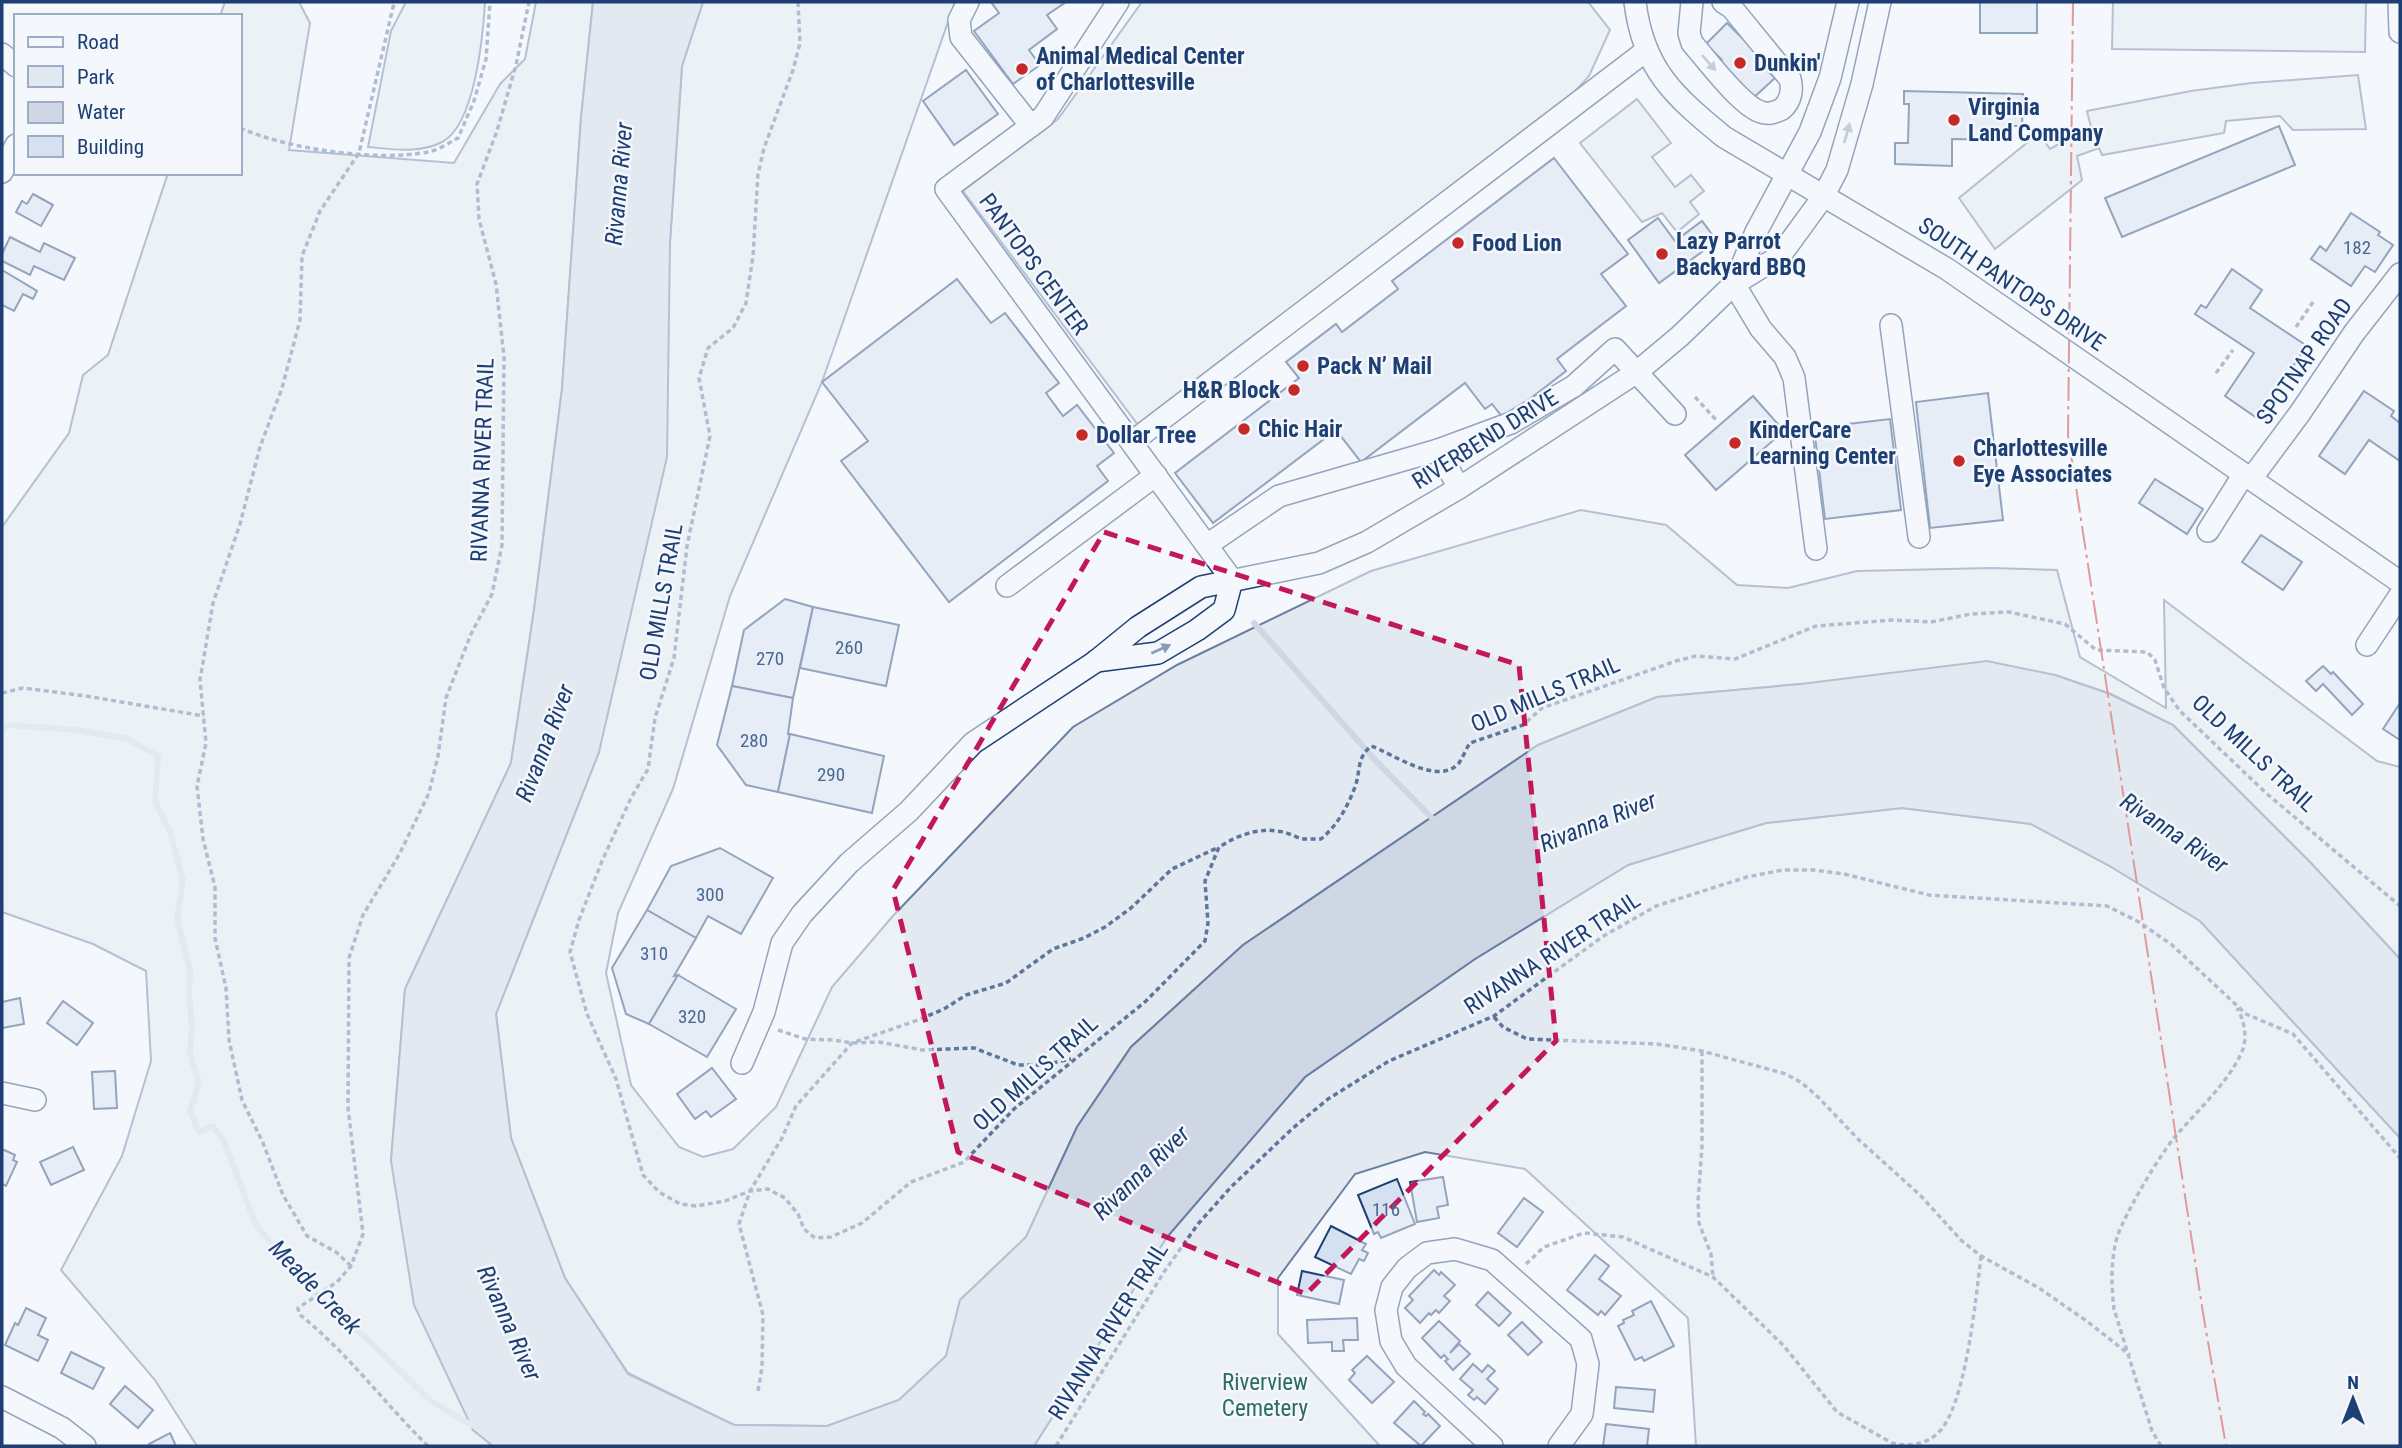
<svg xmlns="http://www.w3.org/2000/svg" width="2402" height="1448" font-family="'Roboto Condensed',sans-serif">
	<rect width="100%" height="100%" fill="#f4f7fb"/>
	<!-- green -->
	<g fill="#e3e9f0" stroke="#687fa3" stroke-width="2">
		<polygon points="225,2 299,2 310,23 289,150 454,163 500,84 525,59 536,2 593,2 581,118 562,389 534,610 511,763 405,989 391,1161 473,1430 493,1446 197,1446 155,1380 61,1270 122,1156 151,1061 146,971 93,944 2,912 2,527 69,433 83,375 108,355 168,173 240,173 240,16 220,16"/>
		<path d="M406,2H485C483,36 475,125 442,142C420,154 391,149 368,147L391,31Z"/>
		<polygon points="703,2 955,2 822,382 730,596 673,789 618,913 606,973 631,1085 679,1147 703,1157 733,1149 776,1107 832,987 892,917 1073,727 1177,665 1371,571 1581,510 1666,525 1737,585 1788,588 1857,571 1991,568 2057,570 2080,657 2166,708 2164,600 2377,761 2400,767 2400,959 2310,862 2173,725 2111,694 2055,675 1801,684 1657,697 1538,745 1243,945 1131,1047 1077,1127 1026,1237 960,1300 946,1356 899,1400 827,1426 734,1425 628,1373 565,1278 511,1138 496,1014 599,752 670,242 682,66"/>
		<polygon points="1902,808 2031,824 2108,865 2200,921 2400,1138 2400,1446 1696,1446 1688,1318 1525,1169 1425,1152 1355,1174 1278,1278 1278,1334 1380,1446 1034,1446 1167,1237 1305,1077 1475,959 1628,865 1766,823"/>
	</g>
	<!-- parking -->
	<g fill="#e3e8f0" stroke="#687fa3" stroke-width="2">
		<polygon points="1142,2 1588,2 1610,30 1589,76 1571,96 1138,425 963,191 1058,119"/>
		<polygon points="2113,2 2366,2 2365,52 2112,49"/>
		<polygon points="2358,75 2366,129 2293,130 2280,116 2226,121 2224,133 2102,155 2099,148 2077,156 2082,180 1995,249 1959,198 2039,133 2050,149 2091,127 2087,111 2191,91 2251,83"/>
		<polygon points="1637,99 1671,143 1652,157 1675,187 1691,175 1704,191 1690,202 1699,214 1677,232 1662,213 1642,222 1580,143"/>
	</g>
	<!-- water -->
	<polygon fill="#cfd7e4" stroke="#687fa3" stroke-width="2" points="593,2 703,2 682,66 670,242 667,457 599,752 496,1014 511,1138 565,1278 628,1374 734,1425 827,1426 899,1400 946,1356 960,1300 1026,1237 1077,1127 1131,1047 1243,945 1538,745 1657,697 1801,684 1987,661 2055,675 2110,694 2173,725 2310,862 2400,959 2400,1138 2200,921 2108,865 2031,824 1902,808 1766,823 1628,865 1475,959 1305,1077 1167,1237 1034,1446 493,1446 473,1430 414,1305 391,1161 405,989 511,763 534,610 562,389 581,118"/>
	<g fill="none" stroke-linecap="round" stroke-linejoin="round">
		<!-- stream -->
		<g stroke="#cfd7e4" stroke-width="6">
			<polyline points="1254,623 1376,761 1431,817"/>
			<polyline points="2,730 8,725 77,730 128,739 158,756 155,801 170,832 183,881 177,918 190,970 189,995 192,1026 190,1054 199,1082 190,1111 199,1132 213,1126 224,1141 255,1223 294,1272 327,1305 361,1333 431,1401 471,1425 478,1426"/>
		</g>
	</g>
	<!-- building -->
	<g fill="#d5e0f0" stroke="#1d3f73" stroke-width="2">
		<polygon points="991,2 1066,2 1047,15 1057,29 1029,50 1040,65 1013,84 974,31 999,13"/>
		<rect x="1980" y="2" width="57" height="31"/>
		<polygon points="1727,23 1760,56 1756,59 1775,78 1752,99 1718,65 1722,60 1706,44"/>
		<polygon points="966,70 998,114 954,145 923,101"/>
		<polygon points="1904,91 2023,94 2022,126 2009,126 2009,140 1952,139 1952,166 1895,164 1895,143 1908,143 1909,104 1904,104"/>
		<polygon points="2279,126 2295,165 2122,237 2105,198"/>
		<polygon points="1554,158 1628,254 1601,274 1626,306 1557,359 1566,371 1504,419 1492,404 1485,409 1465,383 1361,462 1336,430 1213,523 1175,473 1299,378 1286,362 1336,324 1342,332 1398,289 1392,281"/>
		<polygon points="33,194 53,205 41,226 16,212 22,201 27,204"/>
		<polygon points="2351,213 2380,232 2378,235 2393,245 2375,272 2365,266 2351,286 2311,259 2320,246 2326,251"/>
		<polygon points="1658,218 1675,241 1702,221 1717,241 1659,283 1628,240"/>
		<polygon points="10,237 40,252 44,243 75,258 64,280 34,266 30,275 2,261 2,254"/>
		<polygon points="2232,269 2262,290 2250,308 2307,346 2257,418 2225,396 2254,353 2195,314 2201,305 2206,308"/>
		<polygon points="2,270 37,291 33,299 23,294 14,311 2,305"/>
		<polygon points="957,279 991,323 1005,313 1059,383 1046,393 1063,416 1077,405 1114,453 1097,466 1108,481 949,602 841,461 868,441 822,382"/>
		<polygon points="2364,391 2394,411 2391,416 2400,423 2400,461 2369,440 2345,474 2319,456"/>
		<polygon points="1988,393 2003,520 1930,528 1916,402"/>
		<polygon points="1753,396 1784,431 1716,490 1685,455"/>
		<polygon points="1890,419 1901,510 1825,519 1814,428"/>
		<polygon points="2155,479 2203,509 2187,534 2139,503"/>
		<polygon points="2261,535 2302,562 2283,590 2242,562"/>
		<polygon points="785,599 813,607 793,698 732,686 744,630"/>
		<polygon points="813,607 899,625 886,686 800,668"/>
		<polygon points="2323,666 2331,674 2333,672 2363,704 2352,715 2323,684 2316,691 2306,681"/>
		<polygon points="732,686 793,698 788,734 790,734 778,792 746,785 717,745"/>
		<polygon points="2400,703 2400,740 2383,729"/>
		<polygon points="790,734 884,756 872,813 778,792"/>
		<polygon points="720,848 773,878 741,934 708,916 696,938 647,910 671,866"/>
		<polygon points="647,910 696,938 674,976 678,975 649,1024 626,1014 612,968"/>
		<polygon points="678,975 736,1009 707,1057 649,1024"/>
		<polygon points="20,998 24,1024 2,1028 2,1002"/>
		<polygon points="63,1001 93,1023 77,1045 47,1023"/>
		<polygon points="712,1068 736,1099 711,1117 706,1111 695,1119 677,1094"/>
		<polygon points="115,1071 117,1108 94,1109 92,1072"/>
		<polygon points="73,1147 84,1170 51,1185 40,1162"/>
		<polygon points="2,1149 15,1155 13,1160 17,1162 6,1186 2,1184"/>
		<polygon points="1443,1177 1448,1205 1437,1207 1439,1218 1417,1222 1410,1182"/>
		<polygon points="1397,1179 1415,1224 1381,1238 1378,1232 1374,1234 1358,1195"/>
		<polygon points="1524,1198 1543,1212 1517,1247 1498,1233"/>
		<polygon points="1331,1226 1366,1244 1362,1250 1368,1253 1364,1261 1359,1259 1351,1274 1315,1257"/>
		<polygon points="1595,1255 1609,1266 1599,1279 1621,1296 1605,1315 1601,1311 1598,1315 1567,1290"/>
		<polygon points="1434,1270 1439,1275 1441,1272 1455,1285 1444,1296 1450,1301 1439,1313 1436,1310 1431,1315 1429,1313 1420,1323 1405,1308 1413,1300 1409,1296"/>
		<polygon points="1302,1271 1344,1280 1339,1304 1297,1295"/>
		<polygon points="1488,1292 1511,1313 1499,1326 1476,1305"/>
		<polygon points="1651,1301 1674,1346 1644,1361 1642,1357 1635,1360 1618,1326 1624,1323 1623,1320 1634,1315 1632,1311"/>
		<polygon points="26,1308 46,1318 38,1335 48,1340 38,1361 5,1345 15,1323 18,1325"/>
		<polygon points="1357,1318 1358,1340 1343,1340 1344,1351 1332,1351 1332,1342 1308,1343 1307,1320"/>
		<polygon points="1439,1321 1460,1341 1450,1353 1459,1344 1470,1354 1453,1370 1445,1361 1448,1359 1444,1355 1441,1358 1422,1338"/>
		<polygon points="1522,1322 1542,1342 1528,1355 1508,1335"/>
		<polygon points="71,1352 104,1368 93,1389 61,1373"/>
		<polygon points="1367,1356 1394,1382 1372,1403 1349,1380 1355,1373 1352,1370"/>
		<polygon points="1473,1364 1482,1372 1488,1365 1495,1371 1487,1379 1498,1389 1485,1404 1477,1397 1474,1400 1468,1395 1473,1390 1460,1379"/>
		<polygon points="125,1386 153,1410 138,1428 110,1404"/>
		<polygon points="1616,1387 1655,1390 1653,1412 1614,1408"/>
		<polygon points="1414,1401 1425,1412 1423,1414 1426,1416 1428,1414 1440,1426 1421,1446 1394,1423"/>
		<polygon points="1606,1424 1649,1429 1647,1446 1603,1446"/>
		<polygon points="170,1433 176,1446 150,1446 149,1444"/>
	</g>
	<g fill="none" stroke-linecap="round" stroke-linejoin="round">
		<defs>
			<g id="minor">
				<polyline points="968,2 959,20 961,37 1031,126"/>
				<polyline points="1118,2 1043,117 946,189 1232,580"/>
				<path d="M1635,2C1643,69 1674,96 1724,137L1947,269L2400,582"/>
				<path d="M1692,2L1689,33L1692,43C1706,59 1742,107 1761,112C1769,115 1775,112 1782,109C1791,101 1793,90 1790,79L1732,8L1723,2"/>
				<polyline points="2399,2 2400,32"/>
				<polyline points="2,54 16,66"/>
				<polyline points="2,172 16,145"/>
				<polyline points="1734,284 1756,232 1810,132 1830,78 1848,2"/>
				<polyline points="1734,284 1761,329 1785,357 1794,378 1816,549"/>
				<polyline points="1891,325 1919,537"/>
				<polyline points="1132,442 1647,50"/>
				<polyline points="1438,450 1459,488"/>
				<polyline points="2251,479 2300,413 2354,333 2400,274"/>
				<polyline points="2208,531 2244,474"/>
				<polyline points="1207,545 1279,496 1438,450 1511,423 1574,386 1615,349 1675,414"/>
				<polyline points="1007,586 1156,475"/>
				<polyline points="2367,645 2400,595"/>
				<polyline points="1096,661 1158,653 1197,630 1224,610 1232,580"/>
				<polyline points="742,1063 764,1012 782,943 802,914 849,863 909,811 973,743 1095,662 1138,627 1201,587 1319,563 1367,542 1459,488 1637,372 1680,336 1734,284 1780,256 1823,197 1837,170 1862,84 1880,2"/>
				<polyline points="2,1093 35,1100"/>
				<polyline points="2,1397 62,1428 85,1446"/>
				<polyline points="1492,1446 1406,1366 1391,1341 1386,1310 1392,1287 1407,1268 1427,1253 1455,1249 1492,1260 1581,1339 1588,1364 1582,1414 1559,1446"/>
			</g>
		</defs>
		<!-- minor casing -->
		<use href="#minor" stroke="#1d3f73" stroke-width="24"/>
		<!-- path -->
		<g stroke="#5e769c" stroke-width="3.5" stroke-dasharray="5 3.5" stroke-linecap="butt">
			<path d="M798,2L800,43L793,70L764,148L758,174L753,256L746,303L733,328L708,348L699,378L710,436L687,546L674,658L655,718L648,769L631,798L602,861L579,920L570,952L587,1014L616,1079L643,1175L659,1192L680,1204L696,1206L725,1201L750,1191L768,1189L785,1198L798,1214L804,1229L815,1238L831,1237L862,1223L911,1182L964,1162L1014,1109L1146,1001L1205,941L1208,923L1205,881L1219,847L1235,838L1252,832L1268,830L1284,832L1302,839H1321C1337,826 1348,806 1355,787C1361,770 1356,759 1371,746C1392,753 1438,787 1459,763C1463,757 1466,749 1470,743L1523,725L1542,708L1676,661L1696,656L1735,659L1816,626L1893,620L1931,622L1971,614L2009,612L2065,624L2096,650L2147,652L2155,660L2164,688L2180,711L2266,793L2400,906"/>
			<path d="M240,128C288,149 376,162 428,152C438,150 449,143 458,138L474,101L486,59L490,2"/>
			<polyline points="2296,327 2313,302"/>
			<polyline points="2216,373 2233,350"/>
			<polyline points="1695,397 1718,422"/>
			<polyline points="2,693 23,688 86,696 204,716"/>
			<polyline points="1494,1017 1503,1027 1527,1039 1657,1044 1702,1051 1786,1074 1802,1083 1818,1097 1858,1139 1920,1195 1962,1241 1981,1256 2039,1288 2088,1322 2130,1355"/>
			<polyline points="778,1030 805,1039 833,1040 852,1043 879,1042 922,1050 974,1048 1018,1065 1043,1065 1071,1059"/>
			<polyline points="1702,1051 1702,1146 1698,1202 1699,1223 1711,1254 1713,1277"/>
			<path d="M1526,1264L1544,1247L1584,1233L1623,1237L1713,1277L1784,1346L1837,1412L1892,1443C1908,1447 1925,1445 1938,1433C1966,1407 1976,1296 1981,1256"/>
			<polyline points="351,1266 336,1252 307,1236 283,1195 263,1143 242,1100 229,1040 226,988 215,938 215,887 203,839 197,786 206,743 200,680 213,603 240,524 260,447 282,388 300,320 302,256 320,211 359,153 393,7 396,2"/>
			<polyline points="758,1391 762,1367 763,1315 739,1224 750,1191 782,1138 796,1106 852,1043 918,1020 944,1009 966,995 1006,983 1053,949 1084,938 1105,927 1131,908 1172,869 1219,847"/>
			<path d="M428,1446C384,1403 347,1352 299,1314L298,1308L337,1282L351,1266L363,1234L348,1108L349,958L363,915L399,855L429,793L438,756L446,698L471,634L492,594L502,545L504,357L496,284L479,219L477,184L497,131L516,65L529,2"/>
			<polyline points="1056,1446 1164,1272 1198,1224 1231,1187 1293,1128 1328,1099 1389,1061 1494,1016 1602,937 1656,906 1747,877 1783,870 1814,870 1844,874 1929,895 2107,906 2139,922 2172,945 2246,1014 2293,1034 2400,1158"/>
			<path d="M2161,1446L2152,1431L2114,1309C2111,1283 2110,1249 2122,1225C2133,1201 2158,1158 2174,1138C2196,1112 2226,1085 2241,1054C2248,1039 2245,1022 2237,1008"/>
		</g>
		<!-- minor -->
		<use href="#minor" stroke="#f4f7fb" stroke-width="21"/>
		<!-- power -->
		<polyline stroke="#c62828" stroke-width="2" stroke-dasharray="24 5 3.5 5" stroke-linecap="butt" points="2073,2 2068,435 2203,1313 2226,1446"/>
	</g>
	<!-- one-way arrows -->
	<defs><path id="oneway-solid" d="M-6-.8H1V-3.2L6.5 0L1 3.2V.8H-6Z" transform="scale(1.75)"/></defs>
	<g fill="#889bb7">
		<use href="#oneway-solid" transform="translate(1709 63) rotate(49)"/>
		<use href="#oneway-solid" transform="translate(1847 133) rotate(-74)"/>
		<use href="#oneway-solid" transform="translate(1161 649) rotate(-24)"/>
	</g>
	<!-- marked area -->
	<path d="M0 0H2402V1448H0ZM1104,532L1519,665L1556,1041L1306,1294L958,1152L893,890Z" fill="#f4f7fb" fill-opacity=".55" fill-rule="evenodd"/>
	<path fill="none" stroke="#c2185b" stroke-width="5" stroke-dasharray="14 9" stroke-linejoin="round" d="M1104,532L1519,665L1556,1041L1306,1294L958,1152L893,890Z"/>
	<!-- markers -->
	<g fill="#c62828" stroke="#f4f7fb" stroke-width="2.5">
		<circle cx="1740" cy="63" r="7"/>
		<circle cx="1022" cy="69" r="7"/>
		<circle cx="1954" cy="120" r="7"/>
		<circle cx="1458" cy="243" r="7"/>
		<circle cx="1662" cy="254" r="7"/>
		<circle cx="1303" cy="366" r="7"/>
		<circle cx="1294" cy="390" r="7"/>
		<circle cx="1244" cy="429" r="7"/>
		<circle cx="1082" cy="435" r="7"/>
		<circle cx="1735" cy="443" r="7"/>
		<circle cx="1959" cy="461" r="7"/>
	</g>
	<g text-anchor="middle" stroke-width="5" stroke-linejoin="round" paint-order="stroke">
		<!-- number labels -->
		<g font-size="19" fill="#4b6792">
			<text x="2357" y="254">182</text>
			<text x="849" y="654">260</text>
			<text x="770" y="665">270</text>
			<text x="754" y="747">280</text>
			<text x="831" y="781">290</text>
			<text x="710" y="901">300</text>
			<text x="654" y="960">310</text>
			<text x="692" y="1023">320</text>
			<text x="1386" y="1216">116</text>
		</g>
		<!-- poi labels -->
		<g font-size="23" font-weight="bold" fill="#1d3f73" stroke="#f4f7fb" text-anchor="start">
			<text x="1036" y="64">Animal Medical Center<tspan x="1036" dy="26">of Charlottesville</tspan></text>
			<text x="1754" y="71">Dunkin'</text>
			<text x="1968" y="115">Virginia<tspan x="1968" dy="26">Land Company</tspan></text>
			<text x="1676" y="249">Lazy Parrot<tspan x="1676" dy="26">Backyard BBQ</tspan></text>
			<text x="1472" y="251">Food Lion</text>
			<text x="1317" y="374">Pack N’ Mail</text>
			<text x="1280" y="398" text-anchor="end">H&amp;R Block</text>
			<text x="1258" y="437">Chic Hair</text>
			<text x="1749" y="438">KinderCare<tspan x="1749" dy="26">Learning Center</tspan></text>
			<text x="1096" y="443">Dollar Tree</text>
			<text x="1973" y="456">Charlottesville<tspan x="1973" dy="26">Eye Associates</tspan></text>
		</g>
		<!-- street labels -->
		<g font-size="23" fill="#1d3f73" stroke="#f4f7fb">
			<text transform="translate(1034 264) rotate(54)" y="8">PANTOPS CENTER</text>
			<text transform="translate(2012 284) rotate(34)" y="8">SOUTH PANTOPS DRIVE</text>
			<text transform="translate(2304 361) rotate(-55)" y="8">SPOTNAP ROAD</text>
			<text transform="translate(1485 439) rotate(-32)" y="8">RIVERBEND DRIVE</text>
			<text transform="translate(482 460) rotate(-88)" y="8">RIVANNA RIVER TRAIL</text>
			<text transform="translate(661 602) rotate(-80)" y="8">OLD MILLS TRAIL</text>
			<text transform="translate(1545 694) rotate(-23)" y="8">OLD MILLS TRAIL</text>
			<text transform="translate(2254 753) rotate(43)" y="8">OLD MILLS TRAIL</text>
			<text transform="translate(1552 953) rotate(-33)" y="8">RIVANNA RIVER TRAIL</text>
			<text transform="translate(1035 1073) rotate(-42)" y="8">OLD MILLS TRAIL</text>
			<text transform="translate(1108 1331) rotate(-58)" y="8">RIVANNA RIVER TRAIL</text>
		</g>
		<!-- park labels -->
		<g font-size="23" fill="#2c6c60" stroke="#f4f7fb">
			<text x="1265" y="1390">Riverview<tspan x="1265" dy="26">Cemetery</tspan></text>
		</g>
		<!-- water labels -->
		<g font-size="24" font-style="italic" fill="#1d3f73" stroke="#f4f7fb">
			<text transform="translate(619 184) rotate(-85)" y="8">Rivanna River</text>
			<text transform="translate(545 743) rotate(-69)" y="8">Rivanna River</text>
			<text transform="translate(1598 822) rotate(-22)" y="8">Rivanna River</text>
			<text transform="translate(2174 833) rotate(34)" y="8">Rivanna River</text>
			<text transform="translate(1141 1173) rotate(-44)" y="8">Rivanna River</text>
			<text transform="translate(315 1287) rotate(46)" y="8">Meade Creek</text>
			<text transform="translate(509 1323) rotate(66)" y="8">Rivanna River</text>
		</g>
	</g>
	<!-- border -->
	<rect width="2402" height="1448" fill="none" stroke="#1d3f73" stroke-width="7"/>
	<!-- legend -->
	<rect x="14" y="14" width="228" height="161" fill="#f4f7fb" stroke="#9eadc5" stroke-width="2"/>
	<rect x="28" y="37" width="35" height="10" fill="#f4f7fb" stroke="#9eadc5" stroke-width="2"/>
	<text x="77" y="49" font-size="21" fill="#1d3f73">Road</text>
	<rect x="28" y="66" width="35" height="21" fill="#e3e9f0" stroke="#9eadc5" stroke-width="2"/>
	<text x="77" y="84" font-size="21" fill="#1d3f73">Park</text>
	<rect x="28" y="102" width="35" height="21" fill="#cfd7e4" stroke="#9eadc5" stroke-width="2"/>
	<text x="77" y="119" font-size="21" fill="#1d3f73">Water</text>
	<rect x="28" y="136" width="35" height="21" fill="#d5e0f0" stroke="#9eadc5" stroke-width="2"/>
	<text x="77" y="154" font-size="21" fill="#1d3f73">Building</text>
	<!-- north arrow -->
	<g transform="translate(2353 1399)" stroke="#f4f7fb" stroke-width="5" paint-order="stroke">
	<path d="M0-5L12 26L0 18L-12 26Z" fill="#1d3f73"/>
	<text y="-10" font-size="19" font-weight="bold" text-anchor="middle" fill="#1d3f73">N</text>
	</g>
</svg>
